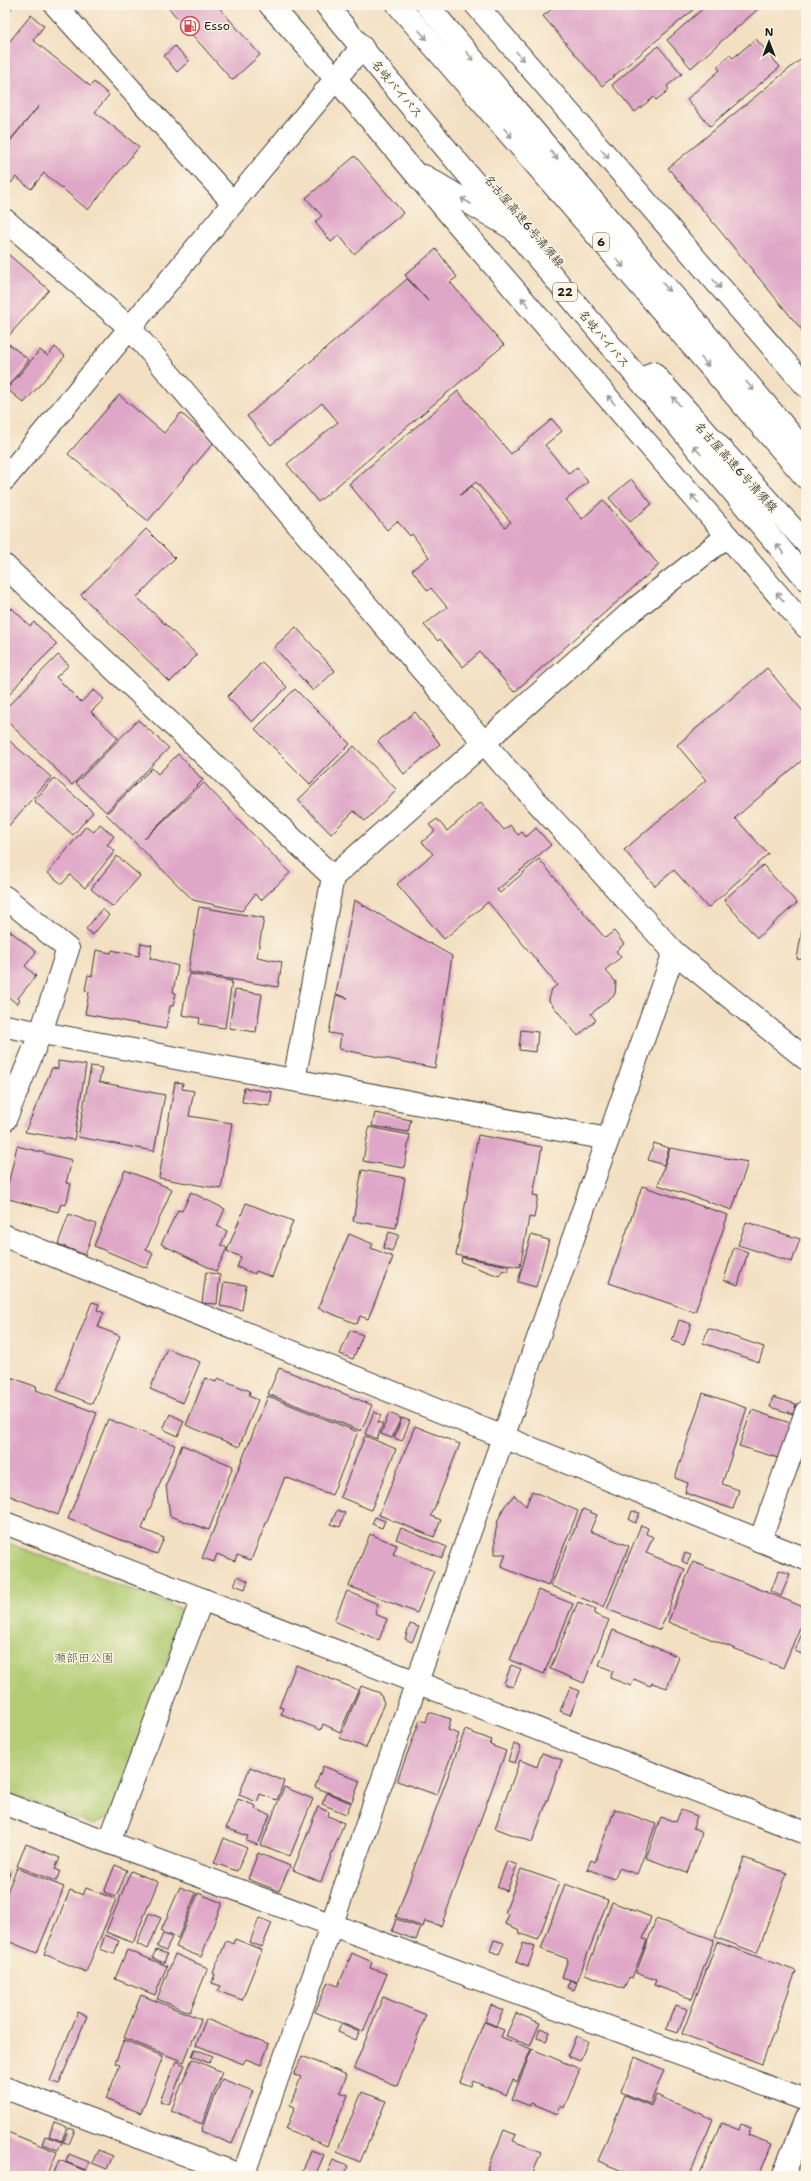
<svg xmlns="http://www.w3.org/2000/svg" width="811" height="2181" font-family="'Shantell Sans','Klee One',sans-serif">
	<rect width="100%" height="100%" fill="#fcf5e5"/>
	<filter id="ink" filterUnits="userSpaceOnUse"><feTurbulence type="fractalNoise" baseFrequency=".025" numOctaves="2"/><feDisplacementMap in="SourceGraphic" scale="8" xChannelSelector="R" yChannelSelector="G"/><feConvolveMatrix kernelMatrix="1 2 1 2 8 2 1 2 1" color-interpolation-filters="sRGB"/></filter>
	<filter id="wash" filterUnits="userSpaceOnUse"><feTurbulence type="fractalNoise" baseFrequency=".012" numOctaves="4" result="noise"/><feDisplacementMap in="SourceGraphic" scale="16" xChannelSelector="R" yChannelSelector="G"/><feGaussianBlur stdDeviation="0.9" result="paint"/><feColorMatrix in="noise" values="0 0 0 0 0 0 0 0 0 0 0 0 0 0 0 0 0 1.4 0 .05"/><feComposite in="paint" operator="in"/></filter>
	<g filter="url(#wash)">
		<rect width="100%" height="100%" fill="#f3e0c3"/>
		<!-- green -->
		<polygon fill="#b1cc73" stroke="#667448" points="5,1542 179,1608 183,1618 111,1815 94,1825 5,1792"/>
		<g id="blocks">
			<!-- building -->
			<g fill="#dfa7c7" fill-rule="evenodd">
				<polygon points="5,5 14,5 5,16"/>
				<polygon points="166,5 217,5 260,55 232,80"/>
				<polygon points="557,5 699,5 602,86 543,16"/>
				<polygon points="707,5 754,5 758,9 691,68 667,40"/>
				<polygon points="31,15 44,26 33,40 90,86 94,82 109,95 95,112 139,147 88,210 44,173 31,189 16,177 11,183 5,179 5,147 39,106 5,146 5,47"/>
				<polygon points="756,39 780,67 710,126 687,99 720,70 717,67 730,55 733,58"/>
				<polygon points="175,46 189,61 177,72 164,56"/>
				<polygon points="658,46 682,74 667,86 669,90 656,100 654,97 635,112 612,85"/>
				<polygon points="806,55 806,335 668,168"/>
				<polygon points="355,156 403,213 354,254 339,235 331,242 315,222 322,216 306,198"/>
				<polygon points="436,249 457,277 450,282 504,345 318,502 287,464 338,422 322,403 271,445 247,416 407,279 428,301 405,275"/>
				<polygon points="8,254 49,290 6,339 5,258"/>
				<polygon points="5,341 29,360 9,385 5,382"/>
				<polygon points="55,347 65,356 24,403 7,389 40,350 48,356"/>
				<path d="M458,391L511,454L552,419L562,431L545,445L569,474L577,467L588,482L566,500L582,519L603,500L659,565L514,692L480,652L463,667L440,639L438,641L424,625L447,607L431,588L428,591L412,570L429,557L412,534L410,536L397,521L387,530L349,484ZM476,482L511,522L505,527L472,486L460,495Z"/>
				<polygon points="119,395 164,433 181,413 214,442 148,521 68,454"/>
				<polygon points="631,479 652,504 630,522 609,498"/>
				<polygon points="146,529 175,558 137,597 197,655 170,682 81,595"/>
				<polygon points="5,605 10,610 12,608 30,626 34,622 57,644 22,679 5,700"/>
				<polygon points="296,627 335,671 313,691 274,647"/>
				<polygon points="58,655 69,665 56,677 81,702 94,690 104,699 91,712 118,738 72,785 5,719 5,709"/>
				<polygon points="262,662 287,687 252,722 227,697"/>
				<polygon points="767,668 806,715 806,757 735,818 768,854 708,908 674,870 655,886 624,850 706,780 677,745"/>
				<polygon points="295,689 350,744 310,784 255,729"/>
				<polygon points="415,712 440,744 404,774 378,741"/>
				<polygon points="138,720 169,748 106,812 76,783"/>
				<polygon points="5,737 51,777 6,829 5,828"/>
				<polygon points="354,746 397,790 365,821 354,811 331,834 298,800"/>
				<polygon points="178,754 203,780 144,839 204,783 290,873 261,900 255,894 242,911 193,900 106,814 152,768 158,774"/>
				<polygon points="54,778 93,812 73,835 34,801"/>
				<polygon points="481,802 504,830 510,825 518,835 522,832 526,837 536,828 551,845 497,890 500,893 539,859 605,938 614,931 624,944 616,951 621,957 605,970 616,982 615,994 591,1014 596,1020 578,1036 549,1001 550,991 557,985 488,902 444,939 397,884 433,854 422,842 435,831 429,825 437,819 447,831"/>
				<polygon points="100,824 114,836 107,845 115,851 85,888 70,875 62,884 48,873 86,826 94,832"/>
				<polygon points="117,856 140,876 113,907 91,889"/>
				<polygon points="763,865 797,903 757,938 724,900"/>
				<polygon points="354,900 452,956 435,1068 339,1049 341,1035 329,1033 336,995 348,998 336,994"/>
				<polygon points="199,907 264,918 257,957 282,962 278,987 188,972"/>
				<polygon points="102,909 109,915 93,935 86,929"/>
				<polygon points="805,913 806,913 806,960 797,959"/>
				<polygon points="5,927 36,952 25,966 36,976 18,998 20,1000 17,1004 5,994"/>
				<polygon points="141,943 152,945 150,958 178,966 173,992 176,993 173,1006 170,1006 166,1029 85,1014 89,992 85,990 88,975 92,976 96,950 111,953 112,950 139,956"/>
				<polygon points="189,974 232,981 225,1028 199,1024 200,1018 182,1015"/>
				<polygon points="235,990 262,994 256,1032 229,1028"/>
				<polygon points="521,1030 538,1032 536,1052 519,1050"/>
				<polygon points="58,1061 86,1065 74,1140 25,1132 52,1068 58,1069"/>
				<polygon points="91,1066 102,1068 99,1082 165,1095 154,1151 78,1137"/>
				<polygon points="175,1082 183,1083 182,1089 194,1091 189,1116 232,1123 221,1189 159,1178"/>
				<polygon points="244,1088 272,1092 270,1106 242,1102"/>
				<polygon points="375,1113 411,1120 408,1132 372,1126"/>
				<polygon points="369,1127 410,1135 404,1168 363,1161"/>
				<polygon points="478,1135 542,1147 533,1195 538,1196 534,1218 529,1217 520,1267 456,1255"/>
				<polygon points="654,1143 669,1148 664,1165 648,1160"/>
				<polygon points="17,1146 72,1160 66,1183 71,1184 66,1205 61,1204 58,1212 5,1198"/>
				<polygon points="670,1148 748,1162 732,1210 658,1185"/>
				<polygon points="125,1170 172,1189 146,1250 153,1253 147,1268 94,1246"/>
				<polygon points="362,1170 405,1178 396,1228 353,1221"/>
				<polygon points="642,1186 728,1215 695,1312 609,1283"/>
				<polygon points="191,1192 225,1209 217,1226 227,1231 221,1245 227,1248 216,1271 161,1244 178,1210 182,1211"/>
				<polygon points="246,1203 293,1221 272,1277 256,1271 255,1274 237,1267 241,1257 227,1251"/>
				<polygon points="69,1214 96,1224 85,1255 58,1244"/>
				<polygon points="746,1222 800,1239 792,1262 738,1245"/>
				<polygon points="389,1232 399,1235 392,1251 383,1248"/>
				<polygon points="349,1234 373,1244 371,1248 393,1257 368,1319 360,1316 357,1324 318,1308"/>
				<polygon points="531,1235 549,1240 536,1287 518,1282"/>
				<polygon points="734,1247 748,1252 738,1285 724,1280"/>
				<polygon points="462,1257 509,1266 508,1272 503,1270 499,1276 461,1262"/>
				<polygon points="206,1272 220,1275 217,1304 202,1303"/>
				<polygon points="224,1282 246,1285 242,1310 220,1306"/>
				<polygon points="92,1302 99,1304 97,1310 104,1313 98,1327 120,1336 92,1404 57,1390"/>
				<polygon points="679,1320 691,1324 684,1345 672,1341"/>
				<polygon points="708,1328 764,1347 759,1362 703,1343"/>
				<polygon points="350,1330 363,1335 353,1359 340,1354"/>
				<polygon points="167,1348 200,1362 183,1403 150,1389"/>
				<polygon points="279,1368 372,1405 361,1431 268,1394"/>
				<polygon points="5,1375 37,1387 36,1390 97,1413 58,1515 5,1494"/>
				<polygon points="205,1378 216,1382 218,1378 250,1391 249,1396 258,1400 239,1447 186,1425"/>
				<polygon points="703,1393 747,1408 722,1484 739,1490 733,1509 685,1493 688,1483 675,1478"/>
				<polygon points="268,1396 358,1432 332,1495 285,1477 251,1560 237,1555 235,1561 217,1554 214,1562 202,1558"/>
				<polygon points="773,1397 796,1404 793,1414 770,1407"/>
				<polygon points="752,1410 790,1423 778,1458 739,1446"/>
				<polygon points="374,1412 381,1415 378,1422 383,1424 377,1439 365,1434"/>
				<polygon points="389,1413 401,1418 392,1438 381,1434"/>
				<polygon points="170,1414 184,1421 178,1436 163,1429"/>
				<polygon points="402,1418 410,1421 402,1441 394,1438"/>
				<polygon points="108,1419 175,1445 142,1529 164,1538 157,1554 68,1519"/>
				<polygon points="415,1426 460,1444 431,1516 441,1520 434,1537 379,1515"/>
				<polygon points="365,1436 396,1449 371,1510 340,1497"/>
				<polygon points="182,1445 233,1466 209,1530 170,1516 166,1485"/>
				<polygon points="532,1491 578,1511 548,1586 501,1567 506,1554 495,1554 495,1535 498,1520 504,1507 514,1495 526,1506"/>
				<polygon points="583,1509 597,1515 590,1531 629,1546 604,1607 551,1586"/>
				<polygon points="337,1510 345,1513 340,1527 331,1524"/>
				<polygon points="632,1511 640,1513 635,1523 629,1520"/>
				<polygon points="375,1517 385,1521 382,1528 372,1524"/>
				<polygon points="641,1525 648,1528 646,1534 653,1537 646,1553 685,1569 660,1630 607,1609"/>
				<polygon points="401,1528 447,1547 442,1558 396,1539"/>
				<polygon points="370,1534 397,1545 393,1554 434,1571 417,1613 349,1586"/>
				<polygon points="685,1553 691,1555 687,1564 682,1561"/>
				<polygon points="693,1562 806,1608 806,1613 783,1668 668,1622"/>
				<polygon points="779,1570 790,1574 781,1596 771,1591"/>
				<polygon points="238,1576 248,1581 245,1589 234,1585"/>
				<polygon points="538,1590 573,1604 544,1674 510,1660"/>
				<polygon points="347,1591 378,1604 375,1614 387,1619 379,1640 334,1621"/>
				<polygon points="578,1602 596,1609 594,1614 609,1620 584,1683 550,1669"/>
				<polygon points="806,1623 806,1656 795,1651"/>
				<polygon points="410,1624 419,1627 412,1642 405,1639"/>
				<polygon points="613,1630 679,1657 667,1688 652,1683 650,1686 634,1679 631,1686 610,1678 613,1671 599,1665"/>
				<polygon points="296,1665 358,1690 340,1732 323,1724 321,1730 281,1714 283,1708 279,1707"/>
				<polygon points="511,1665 521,1669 513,1687 504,1684"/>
				<polygon points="361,1686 380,1693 384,1703 366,1748 340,1738"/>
				<polygon points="570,1687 580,1691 570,1715 560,1711"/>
				<polygon points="429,1712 451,1719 448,1730 459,1734 437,1795 397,1781 420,1720 426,1722"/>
				<polygon points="465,1730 492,1740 490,1745 506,1751 441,1926 425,1921 423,1927 396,1917"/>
				<polygon points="514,1744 521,1747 515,1763 508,1761"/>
				<polygon points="542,1753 562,1760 532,1842 495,1828 520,1760 537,1767"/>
				<polygon points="323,1766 360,1781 352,1802 315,1787"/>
				<polygon points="250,1767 284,1781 277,1800 260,1794 257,1802 239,1795"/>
				<polygon points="284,1787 313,1799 290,1856 261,1845"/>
				<polygon points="327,1793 351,1803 346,1814 322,1804"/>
				<polygon points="238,1799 256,1806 255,1809 270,1815 258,1845 246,1841 248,1836 226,1828"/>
				<polygon points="318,1807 329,1812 328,1816 344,1823 321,1882 293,1870"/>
				<polygon points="615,1809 656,1824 637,1874 619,1868 614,1879 587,1869 591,1860 595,1862"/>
				<polygon points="681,1810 697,1816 693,1828 702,1832 687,1873 646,1858 661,1817 676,1822"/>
				<polygon points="224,1838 247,1848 237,1871 214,1863"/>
				<polygon points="26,1844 60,1858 55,1869 60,1871 56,1881 17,1866"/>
				<polygon points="258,1853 290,1866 279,1891 248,1879"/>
				<polygon points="744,1858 787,1873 757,1953 715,1937"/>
				<polygon points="507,1861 517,1865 507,1891 497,1887"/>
				<polygon points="115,1865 127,1870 116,1897 104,1892"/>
				<polygon points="17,1868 64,1887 37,1953 5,1940 5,1897"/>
				<polygon points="521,1869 559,1882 538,1940 519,1933 520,1930 505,1924 509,1914 505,1913"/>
				<polygon points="5,1870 10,1872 5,1885"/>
				<polygon points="131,1871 158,1882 133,1943 106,1932"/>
				<polygon points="565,1884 608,1900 577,1982 562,1977 568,1959 541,1949"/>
				<polygon points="180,1887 196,1893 178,1938 161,1931"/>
				<polygon points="86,1888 116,1899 86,1972 44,1954 70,1890 83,1895"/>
				<polygon points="198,1893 222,1903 201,1957 176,1947"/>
				<polygon points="612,1902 651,1917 643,1939 647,1940 632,1978 629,1977 624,1989 585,1974"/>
				<polygon points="149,1913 161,1918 148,1949 137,1944"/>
				<polygon points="259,1918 272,1923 262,1947 250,1942"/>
				<polygon points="396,1919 421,1928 416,1940 392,1931"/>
				<polygon points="656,1919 714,1940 692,1999 654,1985 656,1980 636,1973"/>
				<polygon points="163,1934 172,1937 166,1951 157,1947"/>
				<polygon points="105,1935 119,1941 114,1954 100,1949"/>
				<polygon points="235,1939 262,1950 242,2000 218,1991 221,1986 212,1983 215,1974 213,1973 226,1941 233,1944"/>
				<polygon points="494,1940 504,1943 499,1954 490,1951"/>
				<polygon points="717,1942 796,1971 762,2064 682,2034"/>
				<polygon points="523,1943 535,1947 528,1967 516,1962"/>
				<polygon points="127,1950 167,1966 155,1995 115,1979"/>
				<polygon points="156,1950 167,1954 164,1963 152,1958"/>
				<polygon points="352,1953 372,1962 370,1968 387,1974 363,2032 315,2012 328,1982 338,1986"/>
				<polygon points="175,1954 208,1968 190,2012 157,1999"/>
				<polygon points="570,1980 577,1983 574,1990 567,1987"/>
				<polygon points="141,1995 201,2019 184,2062 124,2038"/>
				<polygon points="383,1997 426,2015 397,2086 354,2068"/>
				<polygon points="491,2005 503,2010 496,2026 485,2021"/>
				<polygon points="675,2005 687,2009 678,2033 666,2029"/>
				<polygon points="78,2012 87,2016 59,2084 50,2081"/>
				<polygon points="516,2013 540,2023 530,2046 506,2036"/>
				<polygon points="206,2019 269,2044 261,2065 246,2059 243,2064 196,2045"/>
				<polygon points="484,2022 504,2030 501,2037 531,2049 517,2082 513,2080 506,2095 473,2081 471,2086 460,2082"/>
				<polygon points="341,2024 359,2032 356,2040 338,2032"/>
				<polygon points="540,2028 550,2032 546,2041 537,2038"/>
				<polygon points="576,2036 588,2041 580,2061 568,2056"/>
				<polygon points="124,2040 163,2056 141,2113 106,2099 120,2065 115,2063"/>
				<polygon points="195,2049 213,2056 209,2063 192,2056"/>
				<polygon points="532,2049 580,2069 564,2108 560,2106 558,2114 531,2103 530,2106 512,2099"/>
				<polygon points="302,2056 347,2075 340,2092 348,2095 327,2146 286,2129 295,2107 290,2105 301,2077 294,2075"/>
				<polygon points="635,2057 664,2070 650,2104 621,2092"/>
				<polygon points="192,2059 222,2072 202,2124 171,2111"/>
				<polygon points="176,2061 185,2065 169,2104 160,2101"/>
				<polygon points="222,2079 253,2091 232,2144 201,2131"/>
				<polygon points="362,2092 386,2101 360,2162 337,2152"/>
				<polygon points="625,2095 651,2106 656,2095 713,2119 689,2176 635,2176 598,2161"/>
				<polygon points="54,2122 67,2127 62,2141 49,2136"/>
				<polygon points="721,2123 739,2130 741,2124 751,2128 748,2135 772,2144 759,2176 699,2176"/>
				<polygon points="69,2128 75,2130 69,2144 63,2142"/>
				<polygon points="504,2130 516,2135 513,2141 541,2152 532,2176 485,2176"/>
				<polygon points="5,2131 57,2152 47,2176 5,2176"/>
				<polygon points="45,2136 62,2142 58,2150 42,2144"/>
				<polygon points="98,2150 113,2156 107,2169 92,2163"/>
				<polygon points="311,2150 324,2155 315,2176 302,2173"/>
				<polygon points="69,2154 89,2162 86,2170 66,2162"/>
				<polygon points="59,2160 98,2176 53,2176"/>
				<polygon points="333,2160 348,2166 344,2176 326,2176"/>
			</g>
		</g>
	</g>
	<g filter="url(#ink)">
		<use href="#blocks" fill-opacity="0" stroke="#3c3935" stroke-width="1"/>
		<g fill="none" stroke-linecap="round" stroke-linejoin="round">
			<defs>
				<g id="minor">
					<polyline points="55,5 233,203"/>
					<polyline points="270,5 336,79 456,222 806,627"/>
					<polyline points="476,5 806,386"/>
					<polyline points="424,176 510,227"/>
					<polyline points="5,220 130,328 504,766 674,952 806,1059"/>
					<polyline points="5,479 362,47"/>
					<polyline points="5,566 333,877"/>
					<polyline points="5,897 68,949 41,1032 5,1120"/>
					<polyline points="5,1026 608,1139"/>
					<polyline points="294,1080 333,877 631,612 727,536"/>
					<polyline points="5,1236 806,1559"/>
					<polyline points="5,1523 806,1833"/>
					<polyline points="760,1541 806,1412"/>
					<polyline points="5,1804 806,2100"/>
					<polyline points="109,1842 202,1599"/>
					<polyline points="5,2088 243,2176"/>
					<polyline points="243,2176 674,952"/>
					<polyline points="783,2176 806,2118"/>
				</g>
				<g id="highway">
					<polyline points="326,5 806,579"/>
					<polyline points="398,5 806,478"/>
					<polyline points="427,5 806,452"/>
					<polyline points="653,373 806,543"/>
				</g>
			</defs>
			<!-- minor casing -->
			<use href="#minor" stroke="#3c3935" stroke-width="24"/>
			<!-- highway casing -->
			<use href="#highway" stroke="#3c3935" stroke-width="24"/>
			<!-- minor -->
			<use href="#minor" stroke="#fff" stroke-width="22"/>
			<!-- highway -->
			<use href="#highway" stroke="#fff" stroke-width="22"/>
		</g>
		<!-- one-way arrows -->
		<defs><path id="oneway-shaft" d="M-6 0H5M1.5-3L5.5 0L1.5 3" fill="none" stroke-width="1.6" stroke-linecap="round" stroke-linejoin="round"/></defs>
		<g stroke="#999">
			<use href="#oneway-shaft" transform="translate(423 35) rotate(49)"/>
			<use href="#oneway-shaft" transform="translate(470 56) rotate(50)"/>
			<use href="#oneway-shaft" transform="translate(520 56) rotate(49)"/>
			<use href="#oneway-shaft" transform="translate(508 133) rotate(49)"/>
			<use href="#oneway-shaft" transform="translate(605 154) rotate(49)"/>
			<use href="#oneway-shaft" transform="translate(554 155) rotate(50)"/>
			<use href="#oneway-shaft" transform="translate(466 201) rotate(-150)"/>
			<use href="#oneway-shaft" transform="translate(620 263) rotate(49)"/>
			<use href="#oneway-shaft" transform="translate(717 284) rotate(49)"/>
			<use href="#oneway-shaft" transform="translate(666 287) rotate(50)"/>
			<use href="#oneway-shaft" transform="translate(525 302) rotate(-131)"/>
			<use href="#oneway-shaft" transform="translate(705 362) rotate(49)"/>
			<use href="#oneway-shaft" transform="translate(750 386) rotate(50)"/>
			<use href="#oneway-shaft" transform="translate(611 400) rotate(-131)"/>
			<use href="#oneway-shaft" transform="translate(676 401) rotate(-132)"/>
			<use href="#oneway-shaft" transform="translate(697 450) rotate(-130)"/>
			<use href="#oneway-shaft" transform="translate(695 499) rotate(-131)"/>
			<use href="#oneway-shaft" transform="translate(780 549) rotate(-131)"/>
			<use href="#oneway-shaft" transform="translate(780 597) rotate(-131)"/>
		</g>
	</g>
	<!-- icons -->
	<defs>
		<symbol id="fuel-ring" viewBox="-11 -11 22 22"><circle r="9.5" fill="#fcf5e5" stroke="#d1495b" stroke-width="1.5"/><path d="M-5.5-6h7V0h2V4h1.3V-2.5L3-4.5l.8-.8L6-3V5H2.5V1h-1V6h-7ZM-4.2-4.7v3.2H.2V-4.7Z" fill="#d1495b"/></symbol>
	</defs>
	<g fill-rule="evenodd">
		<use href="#fuel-ring" x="179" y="15" width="22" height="22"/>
	</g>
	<g text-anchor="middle" stroke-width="3" stroke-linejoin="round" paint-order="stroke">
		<!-- shield labels -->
		<g fill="#fcf5e5" stroke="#5f5d58" stroke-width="1">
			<rect x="593" y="233" width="16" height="18" rx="3"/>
			<rect x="553" y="283" width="24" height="18" rx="3"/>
		</g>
		<g font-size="11" font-weight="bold" fill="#1c1c1c">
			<text x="601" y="246">6</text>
			<text x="565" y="296">22</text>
		</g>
		<!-- poi labels -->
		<g font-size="12" fill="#1c1c1c" stroke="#fcf5e5" text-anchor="start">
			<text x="204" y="30">Esso</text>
		</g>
		<!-- street labels -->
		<g font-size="12" fill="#1c1c1c" stroke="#fcf5e5">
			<text transform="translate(397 89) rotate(50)" y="4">名岐バイパス</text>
			<text transform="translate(524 221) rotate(50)" y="4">名古屋高速6号清須線</text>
			<text transform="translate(604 339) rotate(50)" y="4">名岐バイパス</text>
			<text transform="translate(736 467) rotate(48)" y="4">名古屋高速6号清須線</text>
		</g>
		<!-- park labels -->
		<g font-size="12" fill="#505a3a" stroke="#fcf5e5">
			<text x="84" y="1662">瀬部田公園</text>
		</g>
	</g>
	<!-- margin -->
	<rect width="811" height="2181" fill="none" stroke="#fcf5e5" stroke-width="20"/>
	<!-- north arrow -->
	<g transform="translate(769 42)" stroke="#fcf5e5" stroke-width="3" paint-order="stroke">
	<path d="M0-3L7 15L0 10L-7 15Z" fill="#1c1c1c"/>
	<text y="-6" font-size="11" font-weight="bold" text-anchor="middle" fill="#1c1c1c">N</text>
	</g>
</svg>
